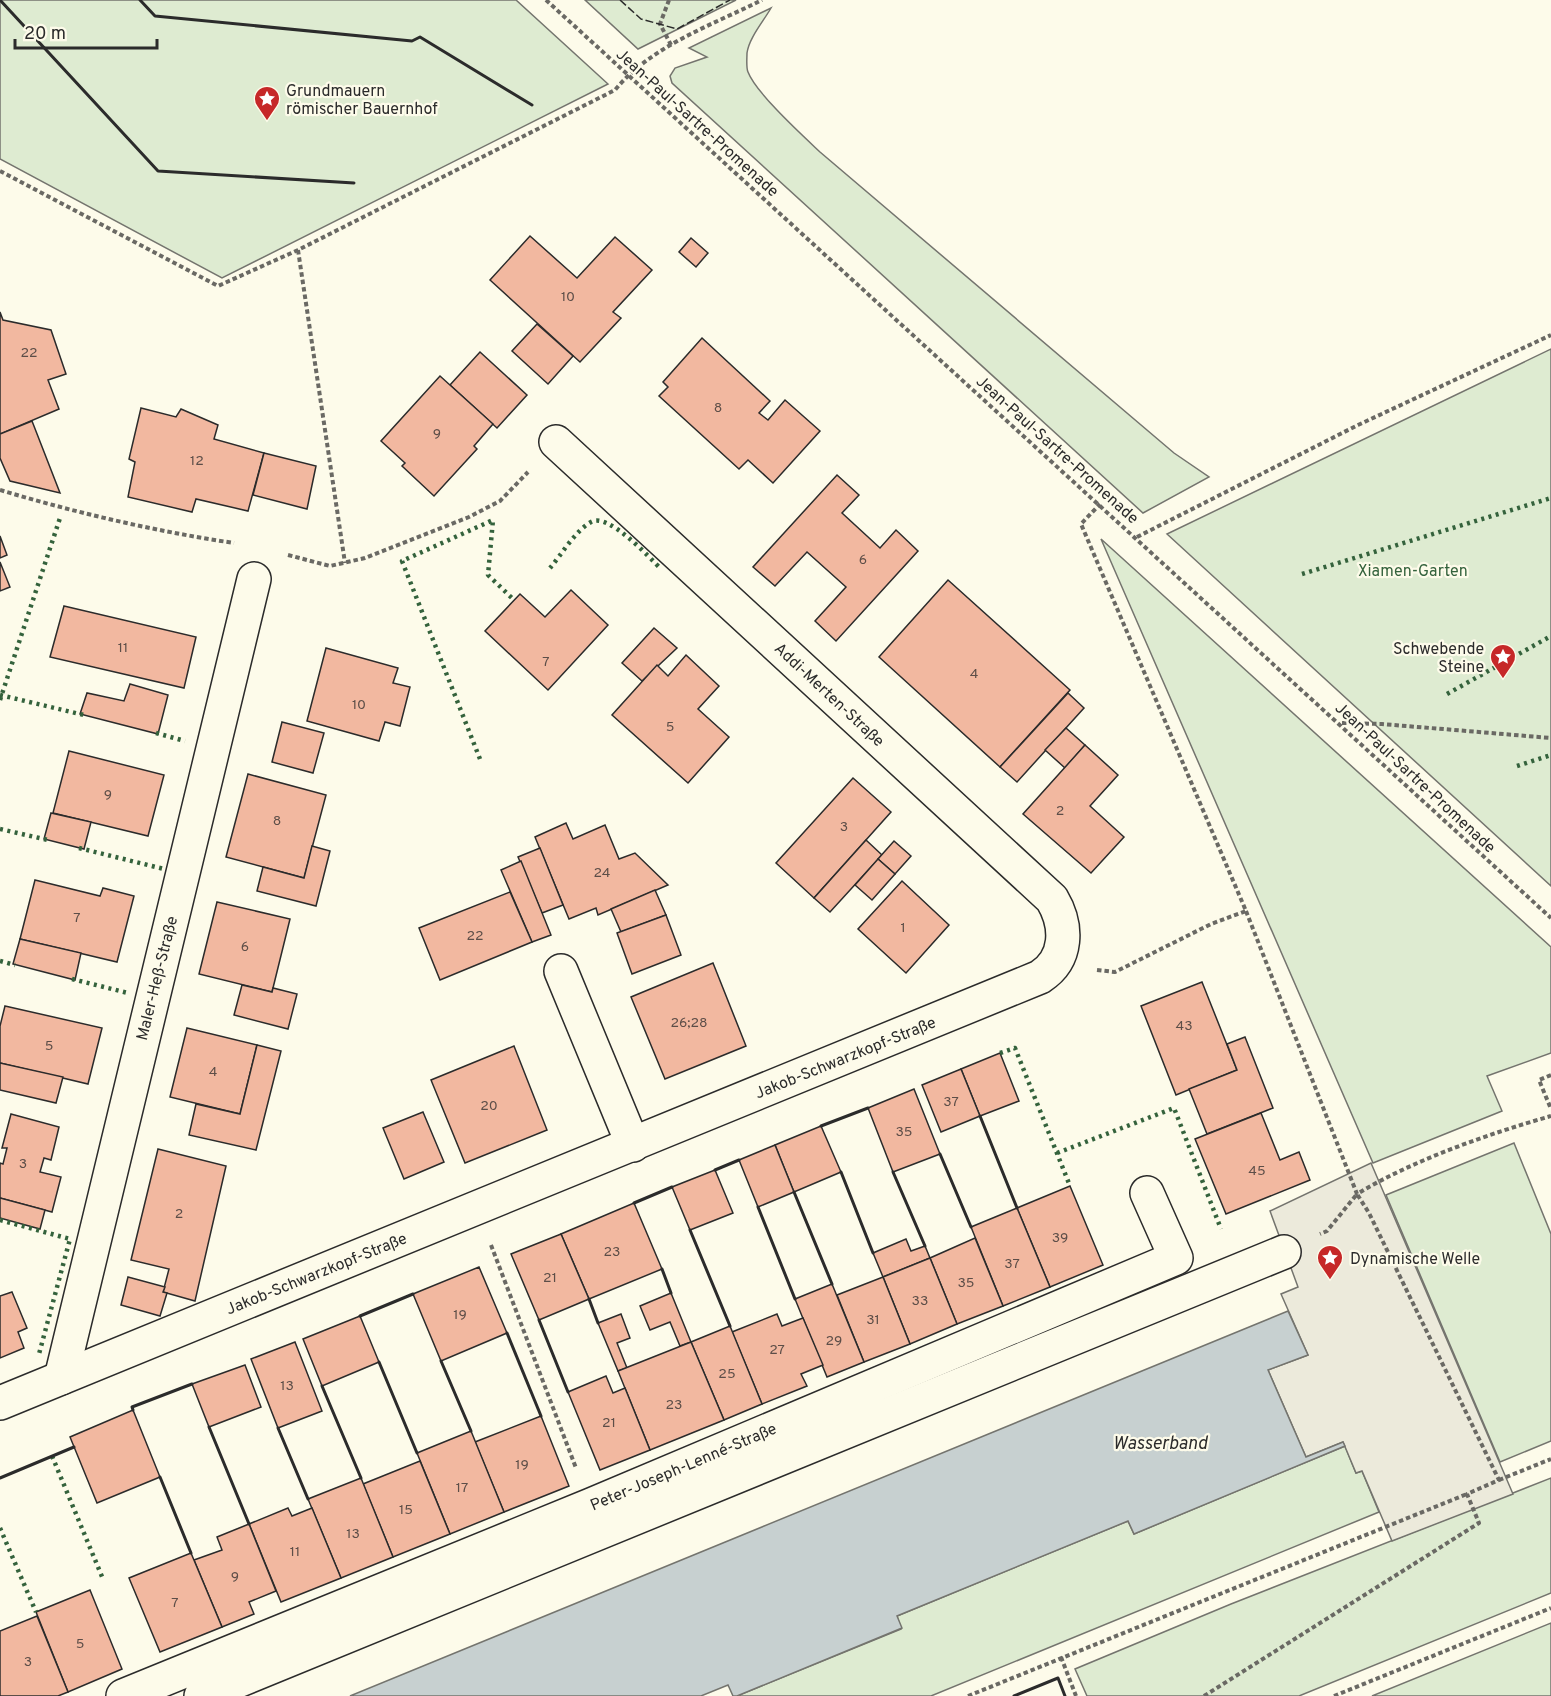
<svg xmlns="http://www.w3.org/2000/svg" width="1551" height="1696" font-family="Overpass,sans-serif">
	<rect width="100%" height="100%" fill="#fdfbea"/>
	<!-- green -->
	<g fill="#deebd1" stroke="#74746e" stroke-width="1.5">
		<polygon points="0,0 516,0 608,84 222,278 0,159"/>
		<polygon points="585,0 736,0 638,49"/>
		<path d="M771,8C763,22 749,38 747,53C747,58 746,68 748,72C756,93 802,135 820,152L1174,453L1209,477L1143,513L672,83L670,76L675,68L707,57L689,48Z"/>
		<polygon points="1551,349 1551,886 1167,534"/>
		<polygon points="1101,539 1551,947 1551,1053 1487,1076 1502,1111 1373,1163"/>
		<polygon points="1514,1143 1551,1234 1551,1441 1500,1462 1386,1195"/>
		<polygon points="1345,1446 1356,1473 1362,1471 1379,1512 931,1696 737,1696 901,1629 897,1616 1128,1521 1134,1534"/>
		<polygon points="1551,1478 1551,1593 1299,1696 1087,1696 1075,1669 1231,1604"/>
		<polygon points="1551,1623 1551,1696 1372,1696"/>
	</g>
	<!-- parking -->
	<polygon fill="#eceadb" stroke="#74746e" stroke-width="1.5" points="1371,1163 1513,1494 1392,1541 1362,1471 1356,1473 1343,1442 1306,1457 1268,1370 1308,1355 1281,1294 1298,1287 1270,1211"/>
	<!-- water -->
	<polygon fill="#c7d0d0" stroke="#74746e" stroke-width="1.5" points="1288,1311 1308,1355 1268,1370 1306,1457 1343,1442 1345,1446 1134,1534 1128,1521 897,1616 902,1628 737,1696 733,1696 728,1685 701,1696 350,1696"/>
	<!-- building -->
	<g fill="#f2b8a0" stroke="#2b2b2b" stroke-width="1.5">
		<polygon points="530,236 577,278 615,237 652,270 613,312 621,318 580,362 490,280"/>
		<polygon points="691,238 708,253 696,267 679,252"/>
		<polygon points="0,312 3,320 51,330 66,374 48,380 59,409 0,434"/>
		<polygon points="537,324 573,356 548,384 512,351"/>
		<polygon points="702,338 770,401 759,413 768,420 785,400 820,431 773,483 748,460 739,469 659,396 668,387 663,382"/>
		<polygon points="480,352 527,395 497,428 450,385"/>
		<polygon points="440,376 493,424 474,446 477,449 434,496 402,466 405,463 381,441"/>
		<polygon points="141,408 176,417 181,409 218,425 214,439 264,453 248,511 196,499 192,512 128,497 135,462 129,459"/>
		<polygon points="32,421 60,493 10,481 0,458 0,434"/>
		<polygon points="264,453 316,466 307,509 253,495"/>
		<polygon points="837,475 859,495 842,513 880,548 896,530 918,551 836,641 815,621 846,587 807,552 775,586 753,567"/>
		<polygon points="0,536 7,555 0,558"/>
		<polygon points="0,562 10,587 0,591"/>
		<polygon points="948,580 1070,690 1000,767 879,657"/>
		<polygon points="571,590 608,625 548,690 485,631 520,594 545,617"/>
		<polygon points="64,606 196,637 184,688 50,657"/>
		<polygon points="654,628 677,648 642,681 622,663"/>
		<polygon points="326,648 398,668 393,683 410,687 400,726 385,722 379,741 307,721"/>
		<polygon points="686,655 719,686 698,709 729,737 688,783 612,715 657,665 668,676"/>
		<polygon points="130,684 168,695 158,734 80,714 87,693 124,701"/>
		<polygon points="1068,693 1084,708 1017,782 1000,767"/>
		<polygon points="282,722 324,733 313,773 272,762"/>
		<polygon points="1066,728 1085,745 1065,768 1045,750"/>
		<polygon points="1085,745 1118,775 1090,806 1124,837 1091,873 1023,814"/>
		<polygon points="69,751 164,775 148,836 53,813"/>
		<polygon points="248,774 326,795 304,878 226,857"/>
		<polygon points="853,778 891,812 814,898 776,863"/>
		<polygon points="51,813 91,822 84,849 44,839"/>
		<polygon points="566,823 573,839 605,825 619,859 635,853 668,885 598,915 596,908 569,919 535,837"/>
		<polygon points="866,840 882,855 830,912 814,898"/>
		<polygon points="894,841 911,856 895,874 878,859"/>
		<polygon points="312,846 330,851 316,906 257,891 263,867 304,878"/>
		<polygon points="540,848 563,905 542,913 518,857"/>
		<polygon points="878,859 895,874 872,900 855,885"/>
		<polygon points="521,861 551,935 532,942 501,870"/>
		<polygon points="35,880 100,896 103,888 134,896 117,962 20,939"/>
		<polygon points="902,881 949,925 906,973 858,929"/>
		<polygon points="655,890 666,915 621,932 611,909"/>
		<polygon points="510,892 532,942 440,980 419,928"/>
		<polygon points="217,902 290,919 272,992 199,974"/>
		<polygon points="666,915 681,955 632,974 617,933"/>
		<polygon points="20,939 81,953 75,980 13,964"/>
		<polygon points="713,963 746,1046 665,1079 631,997"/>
		<polygon points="1202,982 1237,1070 1176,1095 1141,1006"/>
		<polygon points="242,985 272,992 273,988 297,994 288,1029 234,1015"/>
		<polygon points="5,1006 102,1028 88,1084 0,1063 0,1026"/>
		<polygon points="187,1028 257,1045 240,1114 170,1097"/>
		<polygon points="1245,1037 1273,1108 1207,1134 1189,1089 1237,1070 1227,1044"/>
		<polygon points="257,1045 281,1051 256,1150 189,1135 196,1104 240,1114"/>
		<polygon points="514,1046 547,1130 465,1163 431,1080"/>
		<polygon points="1000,1053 1019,1101 980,1116 961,1069"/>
		<polygon points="0,1063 63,1077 56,1103 0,1090"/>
		<polygon points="961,1069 980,1116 941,1132 922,1085"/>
		<polygon points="914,1089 940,1154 893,1172 868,1108"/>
		<polygon points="423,1112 444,1162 404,1179 383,1128"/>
		<polygon points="1261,1113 1280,1160 1299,1152 1310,1180 1226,1214 1195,1139"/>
		<polygon points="11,1114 59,1127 51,1160 44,1158 40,1172 61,1177 52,1212 0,1198 0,1163 3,1164 7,1148 2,1148"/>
		<polygon points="821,1126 841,1172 794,1192 775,1145"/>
		<polygon points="775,1145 794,1192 758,1207 739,1160"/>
		<polygon points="158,1149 226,1166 195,1301 163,1292 169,1269 131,1260"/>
		<polygon points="715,1170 733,1213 690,1230 672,1187"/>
		<polygon points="1070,1186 1103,1265 1050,1287 1017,1208"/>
		<polygon points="0,1198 45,1210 40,1229 0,1218"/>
		<polygon points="634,1203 662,1269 589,1299 561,1234"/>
		<polygon points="1017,1208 1050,1287 1003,1306 971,1227"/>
		<polygon points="561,1234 589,1299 539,1320 511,1254"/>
		<polygon points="975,1238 1003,1306 957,1324 930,1258"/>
		<polygon points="906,1239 911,1251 925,1246 930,1258 883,1277 873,1253"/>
		<polygon points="930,1258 957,1324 910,1344 883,1277"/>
		<polygon points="479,1267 507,1333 441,1361 413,1294"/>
		<polygon points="128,1277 165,1287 163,1292 167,1293 160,1316 121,1305"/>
		<polygon points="883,1277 910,1344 864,1362 837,1295"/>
		<polygon points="832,1284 864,1362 827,1377 795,1299"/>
		<polygon points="12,1292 27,1328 18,1332 24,1348 0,1358 0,1296"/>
		<polygon points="671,1293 691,1342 680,1346 670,1322 650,1330 640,1306"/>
		<polygon points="621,1314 630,1338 617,1343 627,1368 618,1371 598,1323"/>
		<polygon points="777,1314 782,1326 803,1318 823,1365 801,1374 807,1386 762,1404 732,1332"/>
		<polygon points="360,1316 379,1362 322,1386 303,1339"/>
		<polygon points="730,1326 762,1404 724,1420 691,1342"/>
		<polygon points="295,1342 322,1411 278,1428 251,1359"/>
		<polygon points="691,1342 724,1420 650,1450 618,1371"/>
		<polygon points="245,1365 261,1407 209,1427 192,1384"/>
		<polygon points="606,1376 613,1393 625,1388 650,1450 600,1470 568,1392"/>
		<polygon points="133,1410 160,1477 97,1503 70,1437"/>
		<polygon points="541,1416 569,1486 504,1512 475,1442"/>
		<polygon points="471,1431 504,1512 450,1534 417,1453"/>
		<polygon points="420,1461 450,1534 393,1557 363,1484"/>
		<polygon points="361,1478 393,1557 341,1578 308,1499"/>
		<polygon points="288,1508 292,1516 312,1508 341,1578 281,1602 249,1524"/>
		<polygon points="249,1524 276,1591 249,1602 254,1614 222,1627 194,1560 222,1550 217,1537"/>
		<polygon points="191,1553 222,1627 160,1652 129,1578"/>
		<polygon points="90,1590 122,1669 68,1692 36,1612"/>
		<polygon points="37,1616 68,1692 58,1696 0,1696 0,1631"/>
	</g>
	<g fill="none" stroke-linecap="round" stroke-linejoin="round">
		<defs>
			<g id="street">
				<polyline points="561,971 633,1145"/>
				<polyline points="61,1378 254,579"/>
				<path d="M0,1403L1040,977C1068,959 1068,926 1052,899L556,442"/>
				<polyline points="123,1696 591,1505 1176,1258 1147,1193"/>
				<polyline points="201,1696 1284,1252"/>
			</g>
		</defs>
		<!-- street casing -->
		<use href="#street" stroke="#2b2b2b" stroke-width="36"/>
		<!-- path -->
		<g stroke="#6a6964" stroke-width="4" stroke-dasharray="4.5 3" stroke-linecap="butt">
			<polyline points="546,0 1551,918"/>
			<polyline points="669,0 660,24 671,45"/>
			<path d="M0,171L218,286L298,250L615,90C651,46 712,25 762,0"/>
			<polyline points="298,250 345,563"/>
			<path d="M0,490C77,513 154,531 234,543"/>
			<polyline points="1137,537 1358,425 1551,335"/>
			<polyline points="288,555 330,566 365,558 469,517 500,501 528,472"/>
			<polyline points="1342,723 1382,724 1551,738"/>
			<path d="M1246,911L1357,1194C1413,1160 1488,1134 1551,1116"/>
			<polyline points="1097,970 1115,972 1211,924 1246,911 1081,524 1100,504"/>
			<polyline points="1551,1075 1539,1080 1551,1109"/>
			<polyline points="491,1245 576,1468"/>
			<polyline points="1499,1480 1551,1459"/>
			<polyline points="1061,1657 1076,1696"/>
			<polyline points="968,1696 1467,1494"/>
			<polyline points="1204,1696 1479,1523 1467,1494 1499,1480 1369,1213 1357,1194 1327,1231 1320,1234"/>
			<polyline points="1334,1696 1551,1608"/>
		</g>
		<!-- street -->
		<use href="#street" stroke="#fdfbea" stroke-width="33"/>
		<!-- hedge -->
		<g stroke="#34623c" stroke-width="4.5" stroke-dasharray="3 4.5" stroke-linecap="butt">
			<path d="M550,568C562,554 575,531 591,522C608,512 649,557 661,569"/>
			<polyline points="1302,574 1551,498"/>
			<polyline points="1447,694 1551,636"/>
			<polyline points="0,695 84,715"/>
			<polyline points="0,700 60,518"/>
			<polyline points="156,733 185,741"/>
			<polyline points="480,759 402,561 493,520 488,575 514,600"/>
			<polyline points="1517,766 1551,755"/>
			<polyline points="0,829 48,840"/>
			<polyline points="79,848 164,869"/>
			<polyline points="0,961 15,965"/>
			<polyline points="72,979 128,993"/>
			<polyline points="1000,1053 1015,1048 1070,1186"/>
			<polyline points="1057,1153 1174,1108 1221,1229"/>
			<polyline points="0,1220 70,1239 39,1354"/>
			<polyline points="52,1456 103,1579"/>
			<polyline points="0,1528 36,1612"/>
		</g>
		<!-- fence -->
		<polyline stroke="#2b2b2b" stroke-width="1.5" stroke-dasharray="8 3" stroke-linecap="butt" points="620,0 641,19 677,29 730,0"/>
		<!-- wall -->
		<g stroke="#2b2b2b" stroke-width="3">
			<polyline points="0,0 158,171 354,183"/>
			<polyline points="140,0 155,16 412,41 420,37 532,105"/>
			<polyline points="980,1116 1017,1208"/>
			<polyline points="821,1126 868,1108"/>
			<polyline points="940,1154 971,1227"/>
			<polyline points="715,1170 739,1160"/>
			<polyline points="841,1172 873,1253"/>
			<polyline points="893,1172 925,1246"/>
			<polyline points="794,1192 832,1284"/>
			<polyline points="634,1203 672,1187"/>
			<polyline points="758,1207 795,1299"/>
			<polyline points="690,1230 730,1326"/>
			<polyline points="662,1269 671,1293"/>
			<polyline points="589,1299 598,1323"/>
			<polyline points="360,1316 413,1294"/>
			<polyline points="539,1320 568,1392"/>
			<polyline points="507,1333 541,1416"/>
			<polyline points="441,1361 471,1431"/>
			<polyline points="379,1362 417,1453"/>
			<polyline points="322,1386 361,1478"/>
			<polyline points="133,1410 132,1407 192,1384"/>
			<polyline points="209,1427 249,1524"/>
			<polyline points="278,1428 308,1499"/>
			<polyline points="160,1477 191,1553"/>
			<polyline points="0,1478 74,1447"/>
			<polyline points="1014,1696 1058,1678 1065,1696"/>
		</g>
	</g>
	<!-- icons -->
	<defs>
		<symbol id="sight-pin" viewBox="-11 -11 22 30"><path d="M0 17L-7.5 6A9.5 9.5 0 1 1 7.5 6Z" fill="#c62828" stroke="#fdfbea"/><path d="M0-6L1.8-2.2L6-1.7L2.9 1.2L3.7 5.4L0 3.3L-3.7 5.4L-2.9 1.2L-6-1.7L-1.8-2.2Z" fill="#fff"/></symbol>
	</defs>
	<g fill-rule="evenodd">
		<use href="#sight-pin" x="252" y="84" width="30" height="40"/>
		<use href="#sight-pin" x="1488" y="642" width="30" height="40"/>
		<use href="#sight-pin" x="1315" y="1243" width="30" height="40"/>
	</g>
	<g text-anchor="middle" stroke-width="4.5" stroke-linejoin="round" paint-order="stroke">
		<!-- number labels -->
		<g font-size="14" fill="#5d4e48">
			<text x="568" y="301">10</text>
			<text x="29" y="357">22</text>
			<text x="718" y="412">8</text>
			<text x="437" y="438">9</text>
			<text x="197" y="465">12</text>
			<text x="863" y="564">6</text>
			<text x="123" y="652">11</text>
			<text x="546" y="666">7</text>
			<text x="974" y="678">4</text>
			<text x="359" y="709">10</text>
			<text x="670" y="731">5</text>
			<text x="108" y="799">9</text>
			<text x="1060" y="815">2</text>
			<text x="277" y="825">8</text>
			<text x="844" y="831">3</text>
			<text x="602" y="877">24</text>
			<text x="77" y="922">7</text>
			<text x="903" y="932">1</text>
			<text x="475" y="940">22</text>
			<text x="245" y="951">6</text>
			<text x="689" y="1027">26;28</text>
			<text x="1184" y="1030">43</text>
			<text x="49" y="1050">5</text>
			<text x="213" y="1076">4</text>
			<text x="951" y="1106">37</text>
			<text x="489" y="1110">20</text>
			<text x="904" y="1136">35</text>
			<text x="23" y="1168">3</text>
			<text x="1257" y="1175">45</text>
			<text x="179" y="1218">2</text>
			<text x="1060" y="1242">39</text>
			<text x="612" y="1256">23</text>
			<text x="1012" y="1268">37</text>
			<text x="550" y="1282">21</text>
			<text x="966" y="1287">35</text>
			<text x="920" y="1305">33</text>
			<text x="460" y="1319">19</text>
			<text x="873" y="1324">31</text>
			<text x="834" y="1345">29</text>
			<text x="777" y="1354">27</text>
			<text x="727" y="1378">25</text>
			<text x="287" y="1390">13</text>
			<text x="674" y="1409">23</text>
			<text x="609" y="1427">21</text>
			<text x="522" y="1469">19</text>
			<text x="462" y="1492">17</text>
			<text x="406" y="1514">15</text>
			<text x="353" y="1538">13</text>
			<text x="295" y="1556">11</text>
			<text x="235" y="1581">9</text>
			<text x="175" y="1607">7</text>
			<text x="80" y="1648">5</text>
			<text x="28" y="1666">3</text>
		</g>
		<!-- poi labels -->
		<g font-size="16" fill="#2b2b2b" stroke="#fdfbea" text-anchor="start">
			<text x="286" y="96">Grundmauern<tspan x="286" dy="18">römischer Bauernhof</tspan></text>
			<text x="1484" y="654" text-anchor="end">Schwebende<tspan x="1484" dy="18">Steine</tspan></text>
			<text x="1350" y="1264">Dynamische Welle</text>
		</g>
		<!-- street labels -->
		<g font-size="16" fill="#2b2b2b" stroke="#fdfbea">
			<text transform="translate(698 122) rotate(42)" y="6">Jean-Paul-Sartre-Promenade</text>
			<text transform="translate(1058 449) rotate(42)" y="6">Jean-Paul-Sartre-Promenade</text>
			<text transform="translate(830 694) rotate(43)" y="6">Addi-Merten-Straße</text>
			<text transform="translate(1416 777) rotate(43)" y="6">Jean-Paul-Sartre-Promenade</text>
			<text transform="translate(156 978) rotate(-76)" y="6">Maler-Heß-Straße</text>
			<text transform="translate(845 1057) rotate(-22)" y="6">Jakob-Schwarzkopf-Straße</text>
			<text transform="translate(316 1273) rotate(-22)" y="6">Jakob-Schwarzkopf-Straße</text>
			<text transform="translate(683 1466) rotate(-23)" y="6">Peter-Joseph-Lenné-Straße</text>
		</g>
		<!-- park labels -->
		<g font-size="16" fill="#34623c" stroke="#fdfbea">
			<text x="1413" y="576">Xiamen-Garten</text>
		</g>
		<!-- water labels -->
		<g font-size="18" font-style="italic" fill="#2b2b2b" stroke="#fdfbea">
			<text x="1160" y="1449">Wasserband</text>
		</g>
	</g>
	<!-- scale -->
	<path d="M15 39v9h142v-9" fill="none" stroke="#2b2b2b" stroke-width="3"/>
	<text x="24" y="39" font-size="18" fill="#2b2b2b" stroke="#fdfbea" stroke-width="4.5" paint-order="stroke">20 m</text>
</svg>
